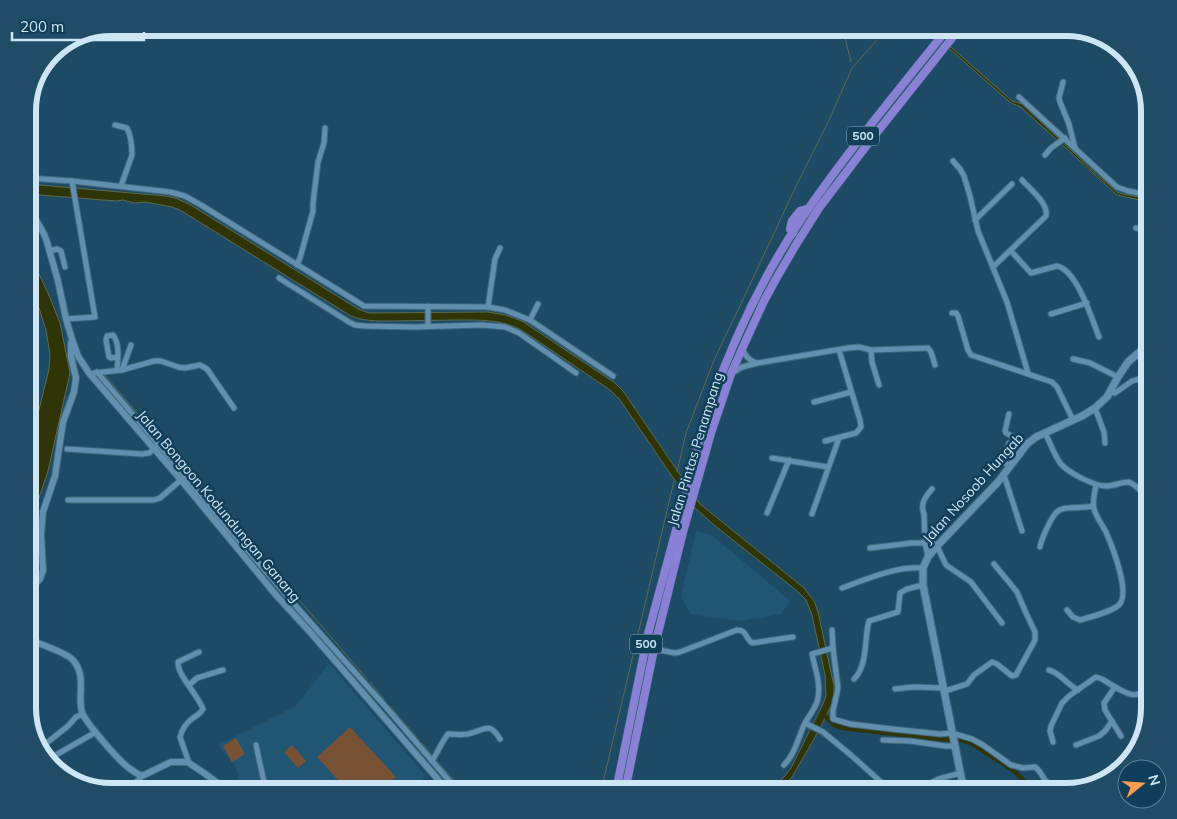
<svg xmlns="http://www.w3.org/2000/svg" width="1177" height="819" font-family="Mulish,sans-serif">
	<rect width="100%" height="100%" fill="#1d4a64"/>
	<!-- built -->
	<g fill="#205674">
		<polygon points="696,531 712,535 790,601 781,614 740,621 690,614 681,596"/>
		<polygon points="329,663 425,775 417,791 236,791 239,776 235,766 218,745 296,706"/>
	</g>
	<!-- green -->
	<g fill="#775235">
		<polygon points="350,727 396,777 381,791 348,791 317,757"/>
		<polygon points="236,738 245,754 232,762 223,746"/>
		<polygon points="292,745 306,761 298,768 284,752"/>
	</g>
	<!-- water -->
	<g fill="#2f3507" stroke="#5e6a4e">
		<polygon points="919,28 925,28 936,34 1012,101 1022,104 1092,170 1118,193 1149,199 1149,202 1117,195 1021,107 1011,103 935,36"/>
		<path d="M28,184L166,196L175,198L189,204L358,309L369,313L488,312L505,315L522,321L615,383L623,391L700,504L804,588L814,601L818,612L834,686V698L832,704L818,732L792,777L778,791H770L785,776L791,768L823,704L826,696L825,675L812,615L806,600L796,590L714,525L695,508L682,491L620,400L610,390L523,331C502,319 479,320 455,320C433,320 411,321 389,321C376,321 363,321 351,316L180,210L172,207L146,202L134,203L123,200L116,201L28,194Z"/>
		<polygon points="28,256 37,270 48,293 60,323 70,373 48,471 38,501 36,524 37,569 28,581 28,466 34,430 49,369 50,354 46,330 39,308 28,287"/>
	</g>
	<g fill="none" stroke-linecap="round" stroke-linejoin="round">
		<!-- stream -->
		<g stroke="#5e6a4e" stroke-width="1">
			<polyline points="843,29 851,62"/>
			<polyline points="104,374 144,421"/>
			<polyline points="153,431 158,437"/>
			<polyline points="161,440 260,555"/>
			<polyline points="677,472 686,433 714,360 746,293 798,182 829,120 852,68 877,40"/>
			<polyline points="265,560 367,679"/>
			<polyline points="370,682 386,702"/>
			<polyline points="390,706 419,740"/>
			<polyline points="422,743 433,756"/>
			<polyline points="436,760 464,791"/>
			<polyline points="601,791 674,481"/>
		</g>
		<!-- canal -->
		<polyline stroke="#2f3507" stroke-width="4.5" points="823,714 834,725 843,728 949,740 959,739 971,743 1014,771 1026,783 1061,791"/>
		<defs>
			<g id="minor">
				<polyline points="932,28 943,34"/>
				<polyline points="1063,82 1059,98 1060,102 1069,124 1075,148"/>
				<polyline points="1019,97 1117,187 1128,191 1149,195"/>
				<path d="M115,125L127,128C131,136 132,147 132,155L121,186"/>
				<polyline points="1045,155 1051,148 1065,138"/>
				<polyline points="953,161 960,169 964,176 970,196 978,231 1007,302 1028,373"/>
				<polyline points="28,178 72,181 170,192 185,196 201,205 364,306 488,307 505,310 530,320 613,376"/>
				<polyline points="975,220 1012,184"/>
				<polyline points="1136,228 1149,230"/>
				<polyline points="49,251 57,249 61,251 65,267"/>
				<path d="M1011,251L1031,273L1057,266C1077,270 1092,319 1099,337"/>
				<polyline points="297,265 300,258 313,211 313,203 318,162 324,143 325,128"/>
				<path d="M993,267L1046,216C1049,204 1030,189 1022,180"/>
				<polyline points="279,278 349,322 355,325 365,326 414,327 482,325 505,327 519,333 576,373"/>
				<polyline points="428,306 428,326"/>
				<polyline points="488,307 495,259 500,248"/>
				<polyline points="952,313 956,313 958,316 968,350 971,355 1052,382 1057,387 1073,420"/>
				<polyline points="1051,314 1087,303"/>
				<polyline points="66,319 95,317 72,181"/>
				<polyline points="530,320 538,304"/>
				<path d="M742,349C746,356 748,360 757,363"/>
				<polyline points="871,350 872,362 879,385"/>
				<polyline points="1073,359 1090,363 1118,377"/>
				<path d="M117,370C118,359 120,344 113,335L107,336L106,340L109,357L111,358L118,357"/>
				<polyline points="122,370 131,345"/>
				<polyline points="97,372 185,476 218,516 294,604 385,706 458,791"/>
				<polyline points="94,373 122,370 154,361 161,361 178,367 185,368 200,365 207,369 234,408"/>
				<polyline points="731,374 742,367 758,363 848,348 859,347 871,350 928,348 931,352 935,365"/>
				<polyline points="1110,392 1115,393 1132,381 1139,379 1149,388"/>
				<polyline points="814,402 851,392"/>
				<polyline points="1095,408 1104,432 1105,443"/>
				<polyline points="1145,408 1143,400 1149,389"/>
				<polyline points="1009,414 1005,431 1006,433 1027,444"/>
				<path d="M1045,433C1050,442 1054,455 1061,464C1069,473 1094,486 1106,486C1114,486 1121,482 1129,482C1140,487 1144,496 1149,506"/>
				<polyline points="825,441 856,433 861,427 860,420 839,350"/>
				<path d="M1009,443C1007,450 1003,456 1005,463L1011,466"/>
				<polyline points="67,449 142,454 149,453 156,447"/>
				<polyline points="772,458 828,467"/>
				<polyline points="1145,459 1149,461"/>
				<polyline points="1004,475 1022,531"/>
				<polyline points="68,500 154,500 160,498 182,479"/>
				<polyline points="767,513 789,460"/>
				<polyline points="812,514 839,438"/>
				<path d="M1040,547C1041,540 1050,520 1055,514C1058,510 1064,508 1069,508C1077,507 1085,508 1093,506"/>
				<polyline points="870,548 912,543 933,543 937,546 946,565 971,582 1002,623"/>
				<path d="M928,557L925,543L924,514C920,504 925,497 932,489"/>
				<path d="M842,588C867,579 896,566 923,568"/>
				<path d="M1067,610L1073,617L1080,620C1091,617 1111,612 1119,605C1131,593 1112,546 1106,532C1102,524 1095,516 1094,508C1092,501 1095,492 1096,485"/>
				<path d="M832,630L833,648L838,688L833,711V719L850,724L892,729L940,734L952,733L972,739L983,745L1011,765L1023,768L1035,767C1040,770 1041,775 1045,780C1052,789 1068,787 1078,788"/>
				<path d="M833,648L812,654C815,668 822,687 817,702C814,710 809,716 805,723L823,732L852,756L881,782L887,791"/>
				<path d="M654,649L675,653L680,652L737,630C747,630 745,638 752,643L793,637"/>
				<path d="M1049,670C1062,674 1067,685 1078,690"/>
				<path d="M854,679C868,666 864,638 869,621L898,612L900,593L907,589L923,585"/>
				<polyline points="189,685 197,678 223,670"/>
				<polyline points="895,689 914,687 944,688"/>
				<polyline points="945,691 967,684 974,675 992,662 997,664 1012,676 1016,675 1035,640 1035,632 1026,613 1017,592 994,564"/>
				<path d="M1121,736L1105,710L1104,703L1115,687C1129,695 1138,700 1149,685"/>
				<polyline points="883,740 910,741 945,746 956,746"/>
				<polyline points="36,741 40,745 44,745 68,726 76,717 83,714"/>
				<polyline points="1053,742 1050,731 1051,726 1062,703 1069,696 1096,677 1102,679 1115,687"/>
				<polyline points="256,745 266,791"/>
				<polyline points="1076,745 1099,736 1105,731 1112,721"/>
				<polyline points="54,756 96,732"/>
				<path d="M432,761C438,752 441,743 448,734C455,734 462,735 468,734C485,730 489,721 500,739"/>
				<path d="M189,763L180,737C182,729 186,723 193,718C198,715 200,714 203,709C198,695 177,675 178,662L199,652"/>
				<path d="M784,765C796,753 798,737 805,723"/>
				<polyline points="128,791 142,776"/>
				<polyline points="874,791 881,782"/>
				<path d="M930,791L929,785C937,777 951,776 961,773"/>
			</g>
			<g id="tertiary">
				<polyline points="41,77 46,69 57,48"/>
				<polyline points="28,117 32,96"/>
				<polyline points="28,206 44,234 47,242 58,281 66,319 72,339 78,356 89,373 181,480 276,595 310,632 448,791"/>
				<polyline points="28,590 40,579 43,570 41,534 43,512 55,476 63,422 74,392 76,378 71,357 71,343"/>
				<path d="M28,639C39,644 66,652 73,660C87,676 77,695 82,712C85,722 119,761 129,768C133,771 137,774 142,776L171,762H186L189,763L204,773L220,785L226,791"/>
			</g>
			<polyline id="secondary" points="964,791 923,585 923,568 928,557 937,546 998,482 1027,444 1036,437 1082,416 1095,408 1107,397 1118,377 1128,362 1149,344"/>
			<g id="primary">
				<polyline points="793,233 790,229 792,221 800,211 808,209"/>
				<path d="M616,791L648,634L689,482C694,456 702,431 710,405C733,340 763,276 802,218C847,152 898,91 948,28"/>
				<polyline points="625,791 654,649 683,532 711,433 731,374 742,349 764,301 777,277 797,243 819,208 870,141 960,28"/>
			</g>
		</defs>
		<!-- minor casing -->
		<use href="#minor" stroke="#3e667c" stroke-width="7"/>
		<!-- tertiary casing -->
		<use href="#tertiary" stroke="#3e667c" stroke-width="8"/>
		<!-- secondary casing -->
		<use href="#secondary" stroke="#3e667c" stroke-width="9"/>
		<!-- primary casing -->
		<use href="#primary" stroke="#3e667c" stroke-width="9"/>
		<!-- minor -->
		<use href="#minor" stroke="#628fad" stroke-width="5"/>
		<!-- tertiary -->
		<use href="#tertiary" stroke="#628fad" stroke-width="6"/>
		<!-- secondary -->
		<use href="#secondary" stroke="#628fad" stroke-width="7"/>
		<!-- primary -->
		<use href="#primary" stroke="#8981d6" stroke-width="8"/>
	</g>
	<g text-anchor="middle" stroke-width="5" stroke-linejoin="round" paint-order="stroke">
		<!-- shield labels -->
		<g fill="#113f59" stroke="#95b3c6" stroke-width="1">
			<rect x="847" y="126.5" width="32" height="19" rx="4"/>
			<rect x="630" y="634.5" width="32" height="19" rx="4"/>
		</g>
		<g font-size="12" font-weight="bold" fill="#cde5f5">
			<text x="863" y="140">500</text>
			<text x="646" y="648">500</text>
		</g>
		<!-- street labels -->
		<g font-size="14" fill="#cde5f5" stroke="#113f59">
			<text transform="translate(695 449) rotate(-73)" y="5">Jalan Pintas Penampang</text>
			<text transform="translate(973 488) rotate(-48)" y="5">Jalan Nosoob Hungab</text>
			<text transform="translate(219 506) rotate(50)" y="5">Jalan Bongoon Kodundungan Ganang</text>
		</g>
	</g>
	<!-- crop -->
	<path d="M0 0H1177V819H0ZM111 36H1066A75 75 0 0 1 1141 111V708A75 75 0 0 1 1066 783H111A75 75 0 0 1 36 708V111A75 75 0 0 1 111 36Z" fill="#204c65" fill-rule="evenodd"/>
	<path fill="none" stroke="#cde5f5" stroke-width="6" d="M111 36H1066A75 75 0 0 1 1141 111V708A75 75 0 0 1 1066 783H111A75 75 0 0 1 36 708V111A75 75 0 0 1 111 36Z"/>
	<!-- north arrow -->
	<g transform="translate(1142 784) rotate(73)"><circle r="24" fill="#113f59" stroke="#5c8197"/>
	<path d="M0-4L9 19L0 12L-9 19Z" fill="#fb9e51"/>
	<text y="-8" font-size="14" font-weight="bold" text-anchor="middle" fill="#cde5f5">N</text>
	</g>
	<!-- scale -->
	<path d="M12 32v8h132v-8" fill="none" stroke="#cde5f5" stroke-width="2.5"/>
	<text x="20" y="32" font-size="15" fill="#cde5f5" stroke="#113f59" stroke-width="4" paint-order="stroke">200 m</text>
</svg>
